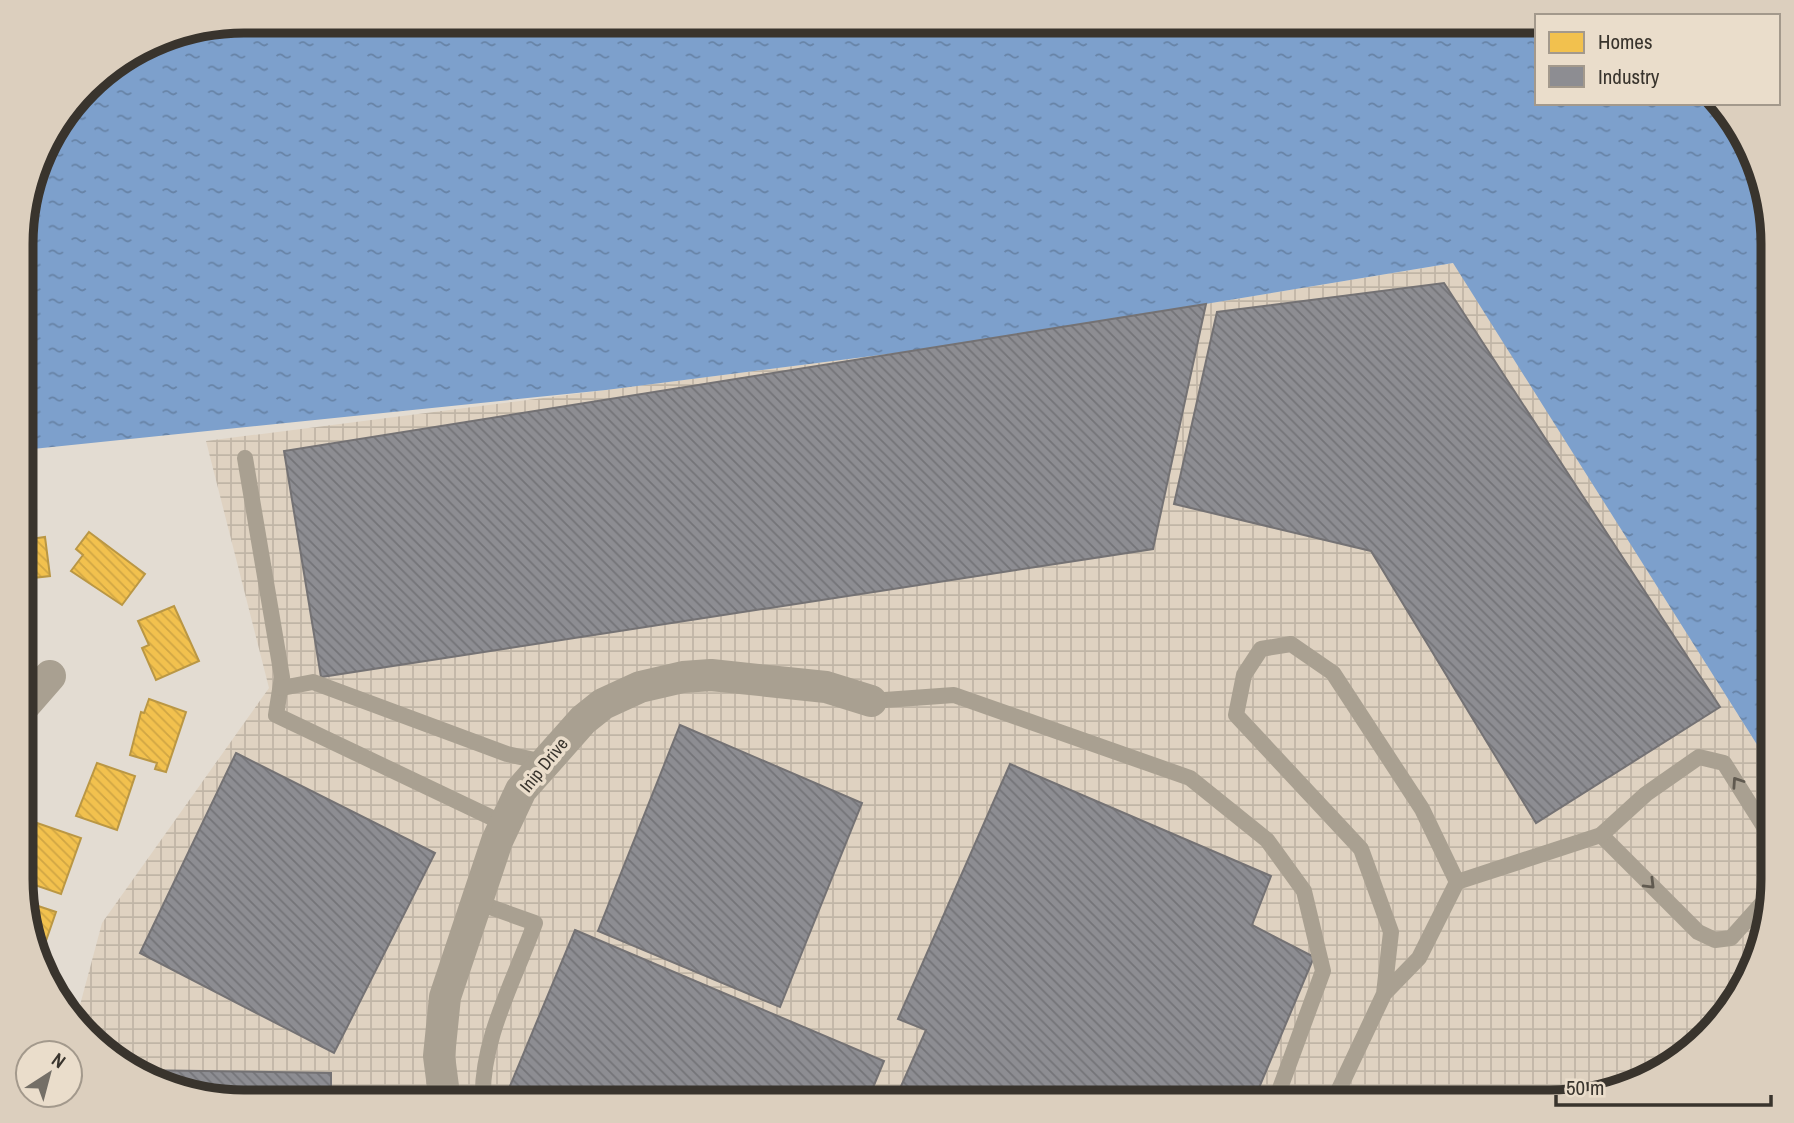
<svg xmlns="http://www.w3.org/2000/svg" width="1794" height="1123" font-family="'Archivo Narrow',sans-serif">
	<defs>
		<pattern id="industrial-grid" width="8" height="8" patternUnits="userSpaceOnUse" patternTransform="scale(1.75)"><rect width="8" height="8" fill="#dfd2c1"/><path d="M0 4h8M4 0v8" fill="none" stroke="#c0b5a6"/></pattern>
		<pattern id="water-ripples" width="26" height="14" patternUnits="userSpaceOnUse" patternTransform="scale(1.75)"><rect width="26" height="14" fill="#7da0cc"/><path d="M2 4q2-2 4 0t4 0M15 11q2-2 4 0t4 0" fill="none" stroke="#6783a6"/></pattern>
		<pattern id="homes-back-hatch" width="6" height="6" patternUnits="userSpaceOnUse" patternTransform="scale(1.75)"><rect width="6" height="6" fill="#f2c14e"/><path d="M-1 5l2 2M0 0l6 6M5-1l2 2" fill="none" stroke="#d0a644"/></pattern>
		<pattern id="industry-back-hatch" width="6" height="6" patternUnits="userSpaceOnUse" patternTransform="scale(1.75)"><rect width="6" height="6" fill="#8d8d92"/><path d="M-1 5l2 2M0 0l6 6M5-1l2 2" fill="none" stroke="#747478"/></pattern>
	</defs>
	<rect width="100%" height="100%" fill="#e3dcd2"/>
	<!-- industrial -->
	<polygon fill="url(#industrial-grid)" points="1454,263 1773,770 1773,893 1736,1002 1662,1072 1564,1102 244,1102 173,1090 121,1065 76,1020 102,923 269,688 206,441 951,346"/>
	<!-- water -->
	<polygon fill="url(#water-ripples)" points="245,21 1537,21 1537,103 1715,103 1743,132 1772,230 1773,770 1453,263 951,346 606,390 23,450 23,216 44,145 97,77 159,38"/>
	<!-- homes -->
	<g fill="url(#homes-back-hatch)" stroke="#ba9744" stroke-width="2">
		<polygon points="89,532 145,574 122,605 71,571 83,555 76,549"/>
		<polygon points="45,537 50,576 24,579 23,584 23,540"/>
		<polygon points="174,606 199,661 156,680 142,648 149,645 138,621"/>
		<polygon points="149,699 186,712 166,772 155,769 157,763 130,755 141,712 144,713"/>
		<polygon points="97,763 135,776 117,830 76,816"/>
		<polygon points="37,823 81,838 61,894 23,881 31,858 26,856"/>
		<polygon points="23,901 56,912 41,955 23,907"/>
	</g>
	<!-- industry -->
	<g fill="url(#industry-back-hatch)" stroke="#747274" stroke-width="2">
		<polygon points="1444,283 1720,707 1536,823 1371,551 1174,504 1217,312"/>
		<polygon points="1206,304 1153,549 321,677 284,451"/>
		<polygon points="680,725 862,803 780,1007 598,931"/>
		<polygon points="236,753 435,853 334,1053 140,953"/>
		<polygon points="1010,764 1271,876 1252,925 1314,957 1253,1102 894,1102 926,1030 898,1019"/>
		<polygon points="575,930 884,1061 867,1102 515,1102 505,1098"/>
		<polygon points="132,1070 331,1073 331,1102 244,1102 173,1090"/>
	</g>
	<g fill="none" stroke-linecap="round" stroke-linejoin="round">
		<!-- lane -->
		<g stroke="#a9a091" stroke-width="16">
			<polyline points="245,458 282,677 276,715 505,824"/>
			<polyline points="282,688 313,682 507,754 544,762"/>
			<polyline points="871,701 954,695 1190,778 1267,840 1304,891 1323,971 1275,1102"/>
			<polyline points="1601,835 1698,932 1715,940 1731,938 1773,891"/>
			<polyline points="1457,882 1601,835 1646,794 1699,757 1724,763 1773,841"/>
			<path d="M476,902L535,923C515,979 480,1041 483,1102"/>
			<polyline points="1333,1102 1384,994 1391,932 1361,849 1236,715 1244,675 1261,649 1291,644 1333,673 1422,809 1457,882 1419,958 1384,994"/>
		</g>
		<!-- street -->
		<g stroke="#a9a091" stroke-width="32">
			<polyline points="23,707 50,676"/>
			<polyline points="445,1102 439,1056 445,997 497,841 521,790 583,720 603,704 640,687 683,677 711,675 826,687 871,701"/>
		</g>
	</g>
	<!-- one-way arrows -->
	<defs><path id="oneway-chevron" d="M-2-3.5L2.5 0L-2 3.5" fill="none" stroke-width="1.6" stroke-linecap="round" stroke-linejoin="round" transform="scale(1.75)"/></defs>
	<g stroke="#605a50">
		<use href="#oneway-chevron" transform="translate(1737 782) rotate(-124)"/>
		<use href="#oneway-chevron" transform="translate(1650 884) rotate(45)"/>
	</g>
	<g text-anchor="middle" stroke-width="7" stroke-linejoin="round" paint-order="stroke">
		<!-- street labels -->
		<g font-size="18" fill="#39342d" stroke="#eaddcb">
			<text transform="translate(544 765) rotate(-51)" y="6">Inip Drive</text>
		</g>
	</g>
	<!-- crop -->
	<path d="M0 0H1794V1123H0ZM244 33H1550A211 211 0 0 1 1761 244V879A211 211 0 0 1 1550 1090H244A211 211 0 0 1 33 879V244A211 211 0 0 1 244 33Z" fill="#dccfbe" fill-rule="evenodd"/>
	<path fill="none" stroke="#39342d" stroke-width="9" d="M244 33H1550A211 211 0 0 1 1761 244V879A211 211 0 0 1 1550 1090H244A211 211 0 0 1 33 879V244A211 211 0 0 1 244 33Z"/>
	<!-- legend -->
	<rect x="1535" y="14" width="245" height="91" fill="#eaddcb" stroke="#a3998c" stroke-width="2"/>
	<rect x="1549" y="32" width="35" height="21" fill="#f2c14e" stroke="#a3998c" stroke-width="2"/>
	<text x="1598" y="49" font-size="21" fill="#39342d">Homes</text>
	<rect x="1549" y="66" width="35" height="21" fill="#8d8d92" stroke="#a3998c" stroke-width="2"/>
	<text x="1598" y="84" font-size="21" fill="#39342d">Industry</text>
	<!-- north arrow -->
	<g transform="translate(49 1074) rotate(36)"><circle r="33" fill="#eaddcb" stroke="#a3998c" stroke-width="2"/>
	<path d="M0-5L12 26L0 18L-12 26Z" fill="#746f67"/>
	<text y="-10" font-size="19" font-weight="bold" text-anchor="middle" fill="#39342d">N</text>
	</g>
	<!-- scale -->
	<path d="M1556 1095v10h215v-10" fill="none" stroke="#39342d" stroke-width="3.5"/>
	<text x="1566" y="1095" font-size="21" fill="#39342d" stroke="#eaddcb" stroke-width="5" paint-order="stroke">50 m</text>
</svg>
